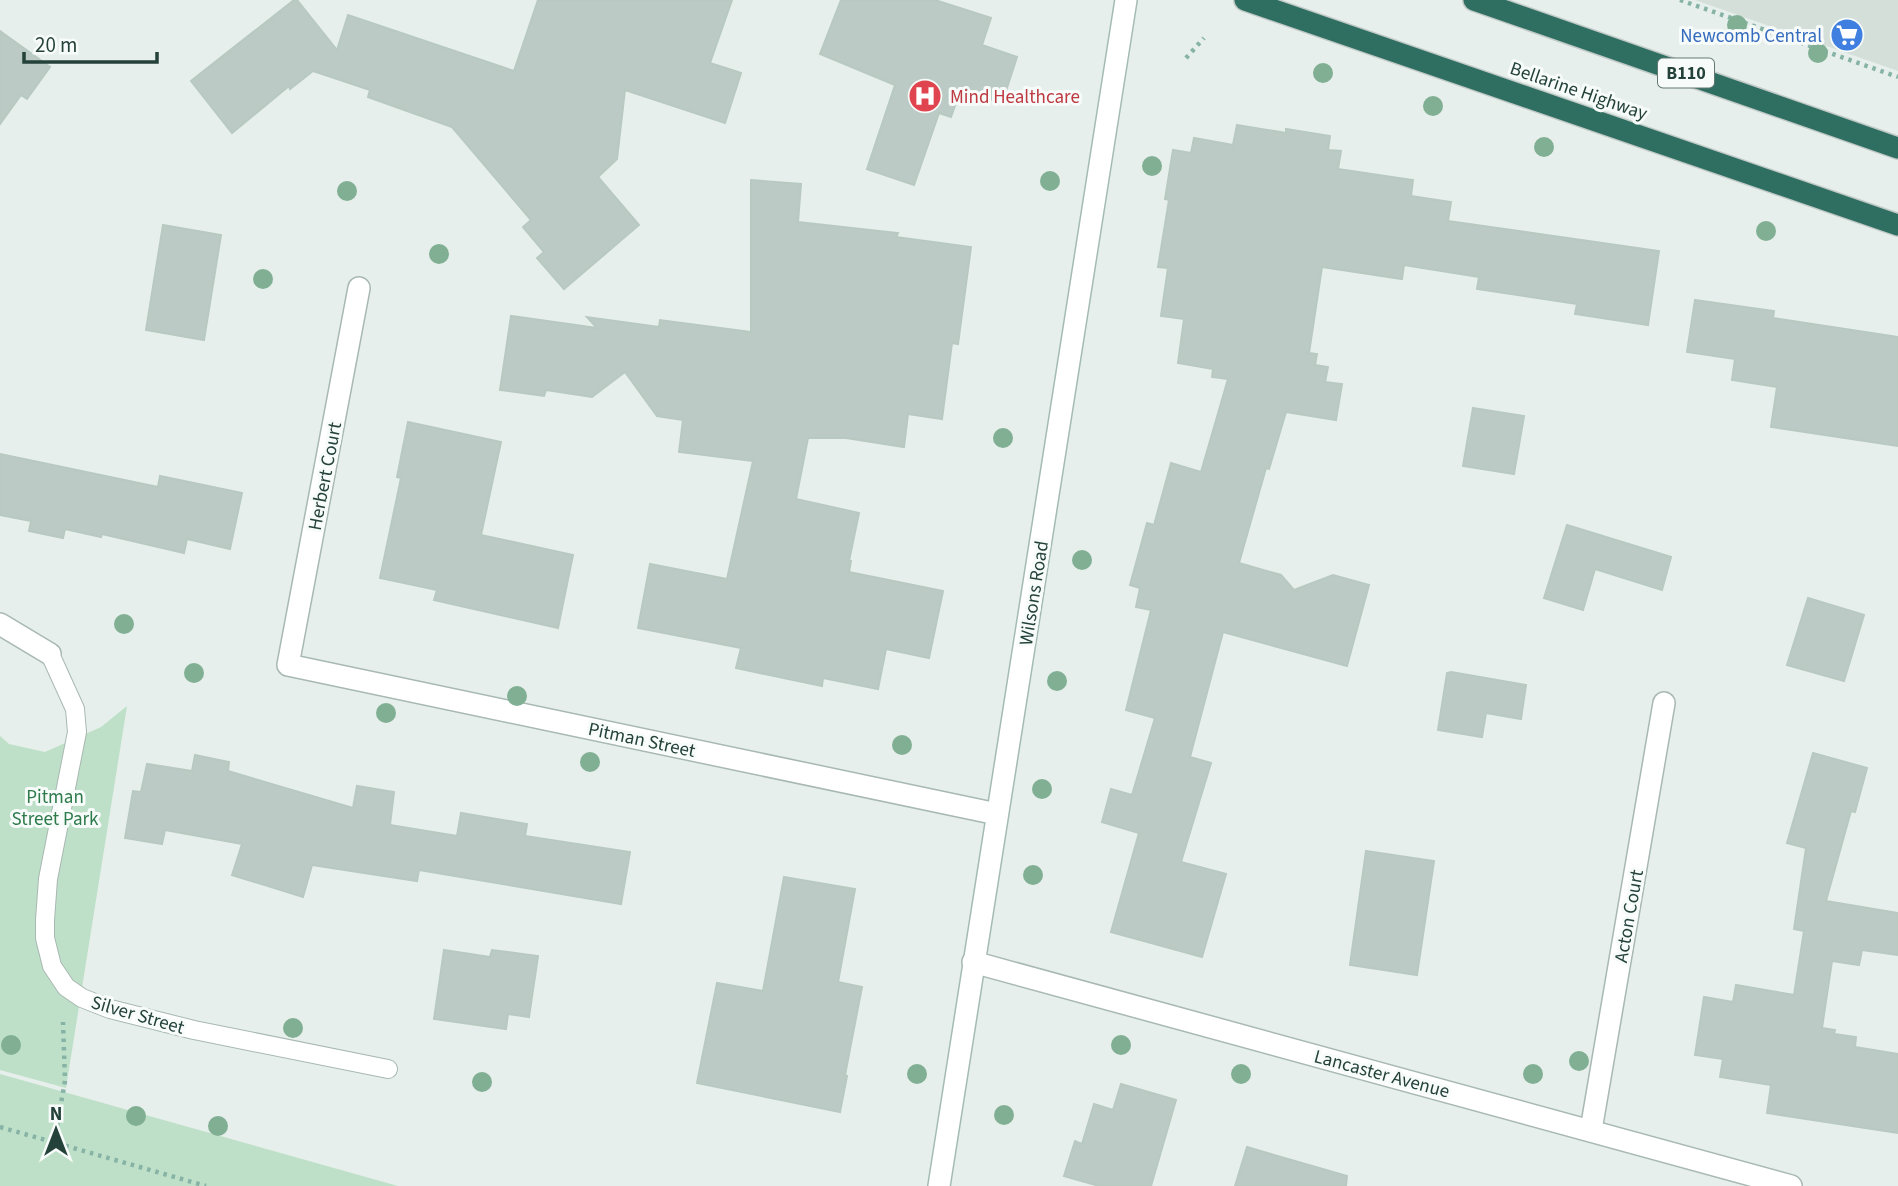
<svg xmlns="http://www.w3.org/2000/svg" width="1898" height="1186" font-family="'Source Sans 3',sans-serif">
	<rect width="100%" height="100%" fill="#e6efeb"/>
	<!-- built -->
	<polygon fill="#d4dfda" points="1695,0 1898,0 1898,71"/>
	<!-- green -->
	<g fill="#bfe0c8">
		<polygon points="127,706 66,1088 0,1070 0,736 9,744 45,752 101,727"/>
		<polygon points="0,1074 398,1186 0,1186"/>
	</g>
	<!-- building -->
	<g fill="#bbcac4" stroke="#b8c9c2" stroke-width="2">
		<polygon points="294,0 297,0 337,50 348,15 514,71 538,0 732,0 710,63 741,73 725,123 625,90 617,159 598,177 639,225 564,289 537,258 544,252 523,227 531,220 452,127 368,97 370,90 313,71 290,89 289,86 232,133 191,81"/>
		<polygon points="841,0 935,0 991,18 982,45 1017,57 1002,103 961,89 951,117 939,113 914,185 867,169 895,85 820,54"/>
		<polygon points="0,31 50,67 27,99 21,95 0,124"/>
		<polygon points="1237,125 1286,133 1286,129 1330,136 1328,150 1341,151 1338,169 1413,180 1411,196 1451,202 1448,221 1659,251 1648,325 1575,314 1577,304 1477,289 1479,277 1404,265 1402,279 1322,267 1309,353 1317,354 1315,365 1328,367 1325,382 1342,384 1336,420 1286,412 1269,469 1266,468 1239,563 1281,575 1294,590 1333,575 1369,585 1347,666 1223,632 1190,757 1211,763 1181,862 1226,874 1202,957 1111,932 1139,833 1102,822 1111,789 1132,795 1155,718 1126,710 1151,610 1136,607 1140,588 1130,585 1147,523 1154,525 1171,463 1201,472 1228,379 1212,377 1213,369 1178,363 1184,319 1161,316 1168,268 1158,267 1169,200 1165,199 1173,150 1191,153 1194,138 1233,145"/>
		<polygon points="751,180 801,184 798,222 898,233 896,237 971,247 958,344 952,343 942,419 908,414 904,447 846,438 808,438 796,499 859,513 849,561 851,561 849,572 943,591 929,658 886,649 878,689 823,678 822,686 736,668 741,648 638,628 650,564 727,579 753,461 679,452 683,420 657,416 625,372 592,397 546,390 544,396 500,390 511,316 597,328 587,317 659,327 660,320 751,332"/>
		<polygon points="163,225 221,235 204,340 146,330"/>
		<polygon points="1695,300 1774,311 1773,318 1898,337 1898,446 1771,427 1777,387 1732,380 1735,359 1687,352"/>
		<polygon points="1473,408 1524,416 1514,474 1463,466"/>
		<polygon points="408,422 501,442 481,535 573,555 558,628 434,600 437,590 380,578 401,478 397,477"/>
		<polygon points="0,454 158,487 160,476 242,493 230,549 187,539 184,553 102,534 101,537 65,529 63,538 29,531 31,521 0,515"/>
		<polygon points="1567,525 1671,557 1662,590 1595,569 1583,610 1544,598"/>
		<polygon points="1808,598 1864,615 1844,681 1787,665"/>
		<polygon points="1451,672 1526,685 1521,719 1486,713 1482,737 1438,730 1447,673"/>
		<polygon points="1813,753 1867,768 1855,812 1851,811 1826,901 1898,913 1898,955 1862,950 1859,965 1832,961 1822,1028 1835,1030 1834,1034 1856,1037 1855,1047 1898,1054 1898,1133 1767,1113 1771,1085 1720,1077 1723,1059 1695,1055 1704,997 1733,1002 1736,985 1794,995 1804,931 1794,929 1806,848 1787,843"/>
		<polygon points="195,755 229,762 228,771 353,808 357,786 394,792 390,825 457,836 461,813 527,824 525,836 630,852 621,904 419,870 417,881 312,865 303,897 232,875 242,844 165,830 162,844 125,838 133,791 141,792 147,764 192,771"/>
		<polygon points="1366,851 1434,861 1417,975 1350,965"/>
		<polygon points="784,877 855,889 838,982 862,987 845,1075 847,1076 840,1112 697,1083 717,983 763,991"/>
		<polygon points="444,950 490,957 492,950 538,956 529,1017 508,1014 506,1029 434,1019"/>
		<polygon points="1121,1084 1176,1100 1151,1186 1099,1186 1064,1176 1075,1141 1082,1144 1094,1104 1113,1110"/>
		<polygon points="1247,1147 1347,1176 1346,1186 1235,1186"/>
	</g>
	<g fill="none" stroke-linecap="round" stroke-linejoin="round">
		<defs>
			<polyline id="lane" points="50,654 75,709 77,732 48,879 45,920 45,938 52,966 66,987 82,998 110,1009 194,1030 388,1069"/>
			<g id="street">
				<polyline points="359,288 288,665 997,814"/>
				<polyline points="0,624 50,654"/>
				<polyline points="973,962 1791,1186"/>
				<polyline points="1591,1130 1664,703"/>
			</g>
			<polyline id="secondary" points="939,1186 1126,0"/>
			<g id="highway">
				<polyline points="1245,0 1898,225"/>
				<polyline points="1474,0 1898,148"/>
			</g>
		</defs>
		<!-- lane casing -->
		<use href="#lane" stroke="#a8b8b2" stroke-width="20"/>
		<!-- street casing -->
		<use href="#street" stroke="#a8b8b2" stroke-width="24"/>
		<!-- secondary casing -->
		<use href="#secondary" stroke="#a4bbb3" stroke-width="24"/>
		<!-- highway casing -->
		<use href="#highway" stroke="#c2cac8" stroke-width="24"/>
		<!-- path -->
		<g stroke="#86b3a5" stroke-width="4.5" stroke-dasharray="3.5 5" stroke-linecap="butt">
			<polyline points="1680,0 1898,77"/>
			<polyline points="1186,58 1204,38"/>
			<polyline points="0,1127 206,1186"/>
			<polyline points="54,1143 65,1081 63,1022"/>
		</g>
		<!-- lane -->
		<use href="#lane" stroke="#fff" stroke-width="18"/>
		<!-- street -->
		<use href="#street" stroke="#fff" stroke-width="21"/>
		<!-- secondary -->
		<use href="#secondary" stroke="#fff" stroke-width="21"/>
		<!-- highway -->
		<use href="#highway" stroke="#2f6f62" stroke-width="21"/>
	</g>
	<!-- trees -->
	<g fill="#80af93">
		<circle cx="1737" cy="25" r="10"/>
		<circle cx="1818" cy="53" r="10"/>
		<circle cx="1323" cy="73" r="10"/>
		<circle cx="1433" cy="106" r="10"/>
		<circle cx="1544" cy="147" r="10"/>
		<circle cx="1152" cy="166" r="10"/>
		<circle cx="1050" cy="181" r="10"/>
		<circle cx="347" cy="191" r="10"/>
		<circle cx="1766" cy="231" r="10"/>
		<circle cx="439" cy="254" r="10"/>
		<circle cx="263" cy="279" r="10"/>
		<circle cx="1003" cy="438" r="10"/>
		<circle cx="1082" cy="560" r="10"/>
		<circle cx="124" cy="624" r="10"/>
		<circle cx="194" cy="673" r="10"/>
		<circle cx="1057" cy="681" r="10"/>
		<circle cx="517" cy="696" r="10"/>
		<circle cx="386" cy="713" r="10"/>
		<circle cx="902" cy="745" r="10"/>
		<circle cx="590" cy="762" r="10"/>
		<circle cx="1042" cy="789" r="10"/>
		<circle cx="1033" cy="875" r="10"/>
		<circle cx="293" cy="1028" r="10"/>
		<circle cx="11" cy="1045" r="10"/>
		<circle cx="1121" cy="1045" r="10"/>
		<circle cx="1579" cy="1061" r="10"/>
		<circle cx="917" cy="1074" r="10"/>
		<circle cx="1241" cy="1074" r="10"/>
		<circle cx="1533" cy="1074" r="10"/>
		<circle cx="482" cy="1082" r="10"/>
		<circle cx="1004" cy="1115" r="10"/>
		<circle cx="136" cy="1116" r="10"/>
		<circle cx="218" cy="1126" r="10"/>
	</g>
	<!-- icons -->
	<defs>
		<symbol id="supermarket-disc" viewBox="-11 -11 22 22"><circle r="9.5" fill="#3f7fe0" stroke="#f7fbf9"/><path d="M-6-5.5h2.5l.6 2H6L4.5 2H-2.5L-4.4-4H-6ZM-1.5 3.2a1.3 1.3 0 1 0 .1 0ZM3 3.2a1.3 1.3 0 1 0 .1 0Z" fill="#fff"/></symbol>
		<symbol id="hospital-disc" viewBox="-11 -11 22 22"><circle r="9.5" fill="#e0444e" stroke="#f7fbf9"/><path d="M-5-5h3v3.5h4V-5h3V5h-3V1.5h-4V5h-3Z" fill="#fff"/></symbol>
	</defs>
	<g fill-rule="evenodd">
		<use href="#supermarket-disc" x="1828" y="16" width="38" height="38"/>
		<use href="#hospital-disc" x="906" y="77" width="38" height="38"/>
	</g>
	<g text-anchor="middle" stroke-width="6" stroke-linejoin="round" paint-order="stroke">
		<!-- shield labels -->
		<rect fill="#f7fbf9" stroke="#637a73" stroke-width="2" x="1658" y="58.5" width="56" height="29" rx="5"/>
		<g font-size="18" font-weight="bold" fill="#24423a">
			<text x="1686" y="79">B110</text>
		</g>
		<!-- shop labels -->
		<g font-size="19" fill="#366cbe" stroke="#f7fbf9" text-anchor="end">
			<text x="1822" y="42">Newcomb Central</text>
		</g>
		<!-- street labels -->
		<g font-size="19" fill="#24423a" stroke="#f7fbf9">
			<text transform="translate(1579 90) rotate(19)" y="7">Bellarine Highway</text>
			<text transform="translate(324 476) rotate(-79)" y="7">Herbert Court</text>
			<text transform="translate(1033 593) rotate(-81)" y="7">Wilsons Road</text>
			<text transform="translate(642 739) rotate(12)" y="7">Pitman Street</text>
			<text transform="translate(1628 916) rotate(-80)" y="7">Acton Court</text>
			<text transform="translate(138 1014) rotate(16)" y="7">Silver Street</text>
			<text transform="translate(1382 1073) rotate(15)" y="7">Lancaster Avenue</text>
		</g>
		<!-- health labels -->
		<g font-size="19" fill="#be3a42" stroke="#f7fbf9" text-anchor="start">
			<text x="950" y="103">Mind Healthcare</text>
		</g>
		<!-- park labels -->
		<g font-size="19" fill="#2d7a4b" stroke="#f7fbf9">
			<text x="55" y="803">Pitman<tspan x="55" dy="22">Street Park</tspan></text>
		</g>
	</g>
	<!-- north arrow -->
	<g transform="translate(56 1130)" stroke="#f7fbf9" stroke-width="5" paint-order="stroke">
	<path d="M0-5L12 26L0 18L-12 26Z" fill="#24423a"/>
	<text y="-10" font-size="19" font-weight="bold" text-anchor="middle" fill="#24423a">N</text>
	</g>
	<!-- scale -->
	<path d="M24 52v10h133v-10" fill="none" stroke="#24423a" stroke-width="3.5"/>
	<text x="35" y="52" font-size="21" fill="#24423a" stroke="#f7fbf9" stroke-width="5" paint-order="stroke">20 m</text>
</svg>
